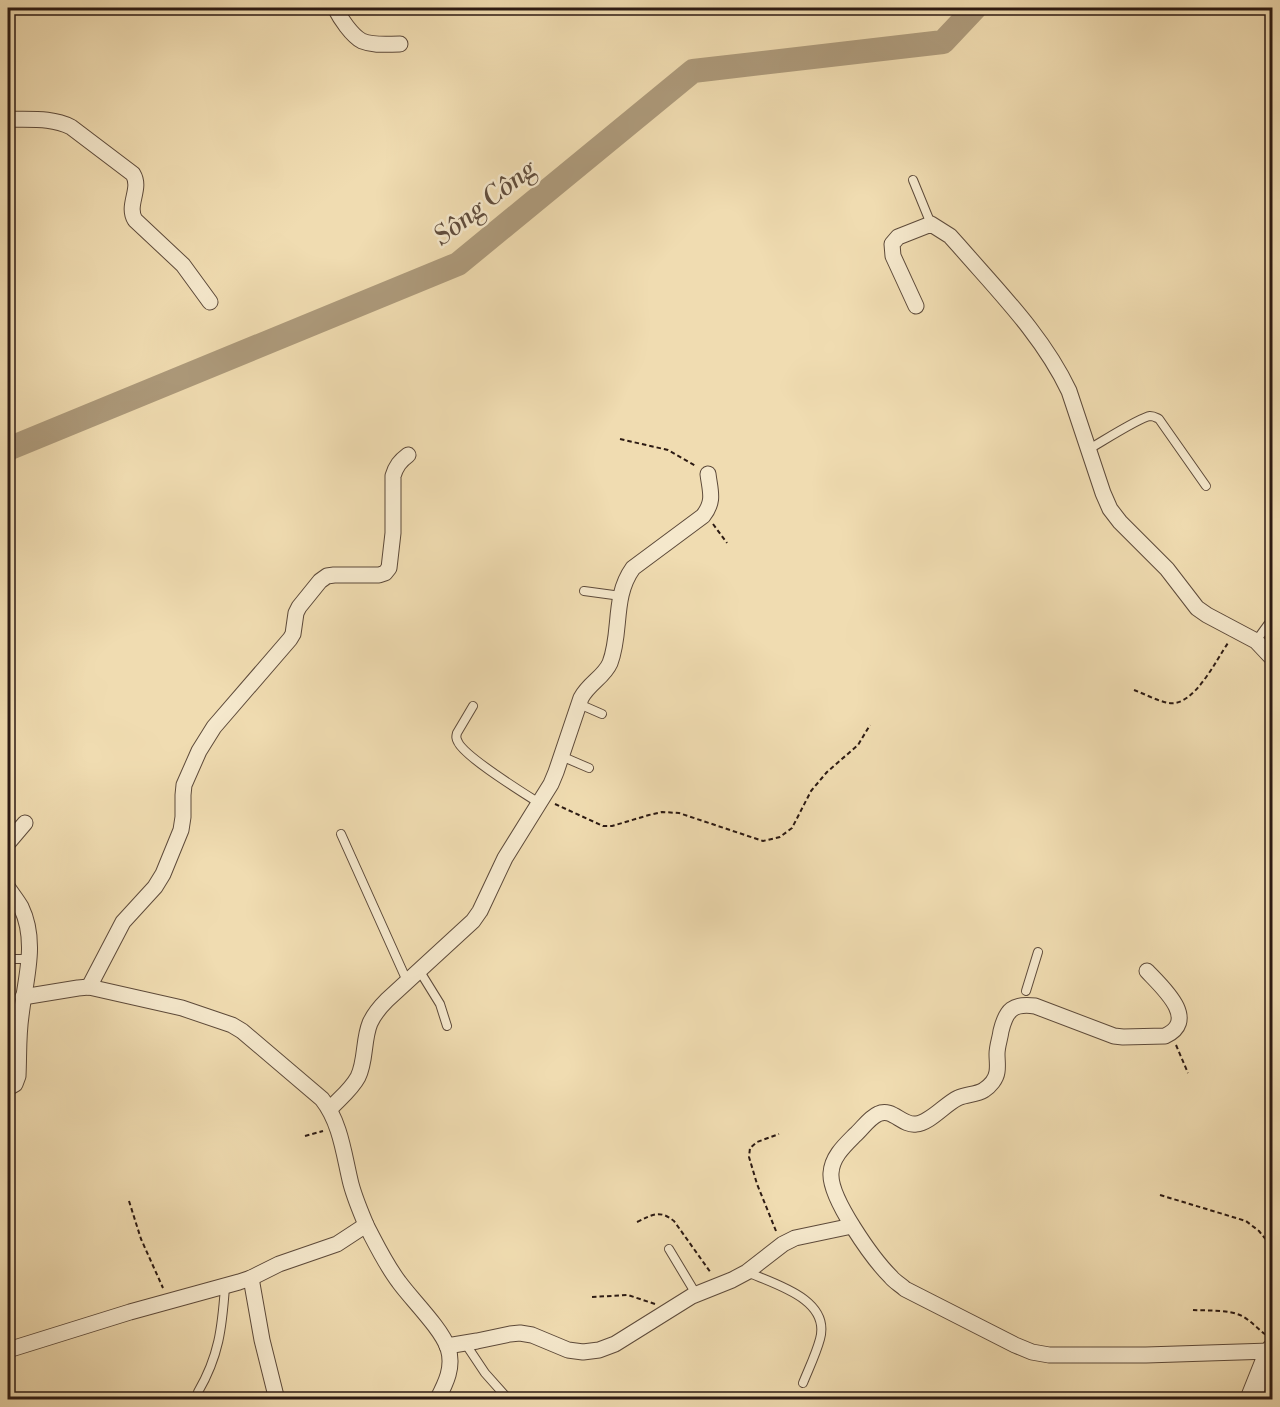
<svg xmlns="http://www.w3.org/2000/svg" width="1280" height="1407" font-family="'Libre Bodoni',serif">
	<rect width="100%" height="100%" fill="#f0dcb1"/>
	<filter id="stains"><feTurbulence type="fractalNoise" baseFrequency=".00333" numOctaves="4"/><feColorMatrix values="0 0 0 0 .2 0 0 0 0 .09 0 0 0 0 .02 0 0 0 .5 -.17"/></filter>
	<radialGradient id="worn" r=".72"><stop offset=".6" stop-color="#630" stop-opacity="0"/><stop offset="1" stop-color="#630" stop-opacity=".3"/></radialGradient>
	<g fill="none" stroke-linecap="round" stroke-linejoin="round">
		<!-- river -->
		<polyline stroke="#ad9a7b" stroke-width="24" points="8,449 458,264 693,71 943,42 975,8"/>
		<defs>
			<g id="service">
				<polyline points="913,180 931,224"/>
				<path d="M1089,449C1100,443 1140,417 1150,416C1154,416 1155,417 1159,419L1206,486"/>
				<polyline points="584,591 621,596"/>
				<polyline points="1256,641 1272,619"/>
				<polyline points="579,704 602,714"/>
				<path d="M473,706L457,733C456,737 456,738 458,742C465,757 522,792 539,803"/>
				<polyline points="561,756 589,768"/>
				<polyline points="341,834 407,981"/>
				<polyline points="8,959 29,959"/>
				<polyline points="419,970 440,1004 447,1026"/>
				<polyline points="1026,991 1038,952"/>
				<polyline points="669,1249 696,1294"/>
				<path d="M747,1272C774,1284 831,1299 820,1339C816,1354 809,1368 803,1383"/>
				<polyline points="465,1343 485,1373 509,1400"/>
				<path d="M198,1392C219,1356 222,1328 225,1287"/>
			</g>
			<g id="minor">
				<path d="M335,8C340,18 352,36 362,41C374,46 388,44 400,44"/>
				<path d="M8,119C29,120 51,117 71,127L133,174C142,189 126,205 135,220L183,265L210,302"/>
				<path d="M916,306L893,256L892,244L898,237L931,224L950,236L959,246C999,292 1043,336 1069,391L1103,493L1110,509L1120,522L1167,569L1197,608L1207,615L1256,641L1272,658"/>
				<polyline points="8,843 25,823"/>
				<path d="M8,888C12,894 17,900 21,907C38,942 25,980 21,1016C18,1036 19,1056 18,1076L15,1084L8,1088"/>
				<path d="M1147,971C1161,986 1200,1020 1165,1036L1123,1037L1114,1036L1035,1006C1013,1003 1006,1010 1001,1031C1000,1039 997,1046 997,1054C997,1060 998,1066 997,1072C996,1079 990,1086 984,1090C976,1095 966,1094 958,1098C945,1104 930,1123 916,1124C902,1126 892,1107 878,1114C869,1118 862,1129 855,1135C844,1146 832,1157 831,1173C829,1198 873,1259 891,1277C895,1282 901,1285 905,1289L1015,1345L1032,1352L1049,1355H1146L1270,1351"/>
				<path d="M89,987L123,922L155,887L163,874L181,830L183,817V795L184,785L199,751L214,727L290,639L293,634L296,613L299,607L320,581L327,576L334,575H379L385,573L389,568L393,533V476C396,466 400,461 408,455"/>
				<path d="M23,997L78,988L89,987L182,1008L232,1025L242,1031L322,1099C341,1123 344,1156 351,1184C355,1199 361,1213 367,1227C377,1246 386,1265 399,1282C412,1300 441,1328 448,1348C454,1367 446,1383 437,1400"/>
				<path d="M330,1109C339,1099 351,1090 358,1077C366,1061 363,1040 370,1023C374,1014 380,1007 387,1000L473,921L480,911L505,858L551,784L556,772L581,698C589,683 604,677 610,663C622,632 612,597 633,568L703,516C715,501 710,491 708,474"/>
				<polyline points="251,1278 262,1340 277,1400"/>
				<polyline points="447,1346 477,1341 510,1334 520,1333 532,1335 568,1350 583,1352 599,1350 615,1344 692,1296 732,1280 747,1272 783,1244 795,1238 852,1226"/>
				<polyline points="8,1350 130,1312 239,1282 251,1278 279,1264 337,1244 366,1225"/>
			</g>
			<polyline id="tertiary" points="1250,1400 1266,1360 1272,1349"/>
		</defs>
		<!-- service casing -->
		<use href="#service" stroke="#5d4a3a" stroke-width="10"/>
		<!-- minor casing -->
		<use href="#minor" stroke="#5d4a3a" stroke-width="17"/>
		<!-- tertiary casing -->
		<use href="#tertiary" stroke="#5d4a3a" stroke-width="22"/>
		<!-- path -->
		<g stroke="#2c1a13" stroke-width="2" stroke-dasharray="4.5 3" stroke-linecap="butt">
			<polyline points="620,439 668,450 696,466"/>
			<polyline points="713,524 727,543"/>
			<path d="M1134,690C1145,694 1157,701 1169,703C1194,707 1216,660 1228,643"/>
			<polyline points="555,804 603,826 612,826 649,815 662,812 679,813 763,841 780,837 792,828 811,791 827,772 858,745 870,725"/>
			<polyline points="1176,1045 1188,1073"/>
			<polyline points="305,1136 323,1131"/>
			<polyline points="1160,1195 1246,1221 1259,1231 1272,1247"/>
			<polyline points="129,1201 141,1239 163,1288"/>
			<path d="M637,1222C652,1215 659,1209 674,1221L711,1273"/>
			<polyline points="776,1231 757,1184 749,1157 750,1148 757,1142 779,1134"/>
			<polyline points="592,1297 628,1295 655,1304"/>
			<path d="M1193,1310C1208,1311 1228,1309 1242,1316C1251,1321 1258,1329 1266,1335"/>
		</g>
		<!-- service -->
		<use href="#service" stroke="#f5e8cc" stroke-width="8"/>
		<!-- minor -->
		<use href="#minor" stroke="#f5e8cc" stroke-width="15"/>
		<!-- tertiary -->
		<use href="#tertiary" stroke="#f5e8cc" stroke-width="20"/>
	</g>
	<g text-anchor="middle" stroke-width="5" stroke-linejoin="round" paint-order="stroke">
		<!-- water labels -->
		<g font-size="26" font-style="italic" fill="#604d3d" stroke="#f5e8cc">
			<text transform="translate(484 202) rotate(-38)" y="9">Sông Công</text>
		</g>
	</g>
	<!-- margin -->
	<rect width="1280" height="1407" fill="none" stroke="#f0dcb1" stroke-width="30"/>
	<rect x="9" y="9" width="1262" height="1389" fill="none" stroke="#2c1a13" stroke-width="3"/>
	<rect x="15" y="15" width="1250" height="1377" fill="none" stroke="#2c1a13" stroke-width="1.5"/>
	<rect width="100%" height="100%" filter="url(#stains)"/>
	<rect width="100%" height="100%" fill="url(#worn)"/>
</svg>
